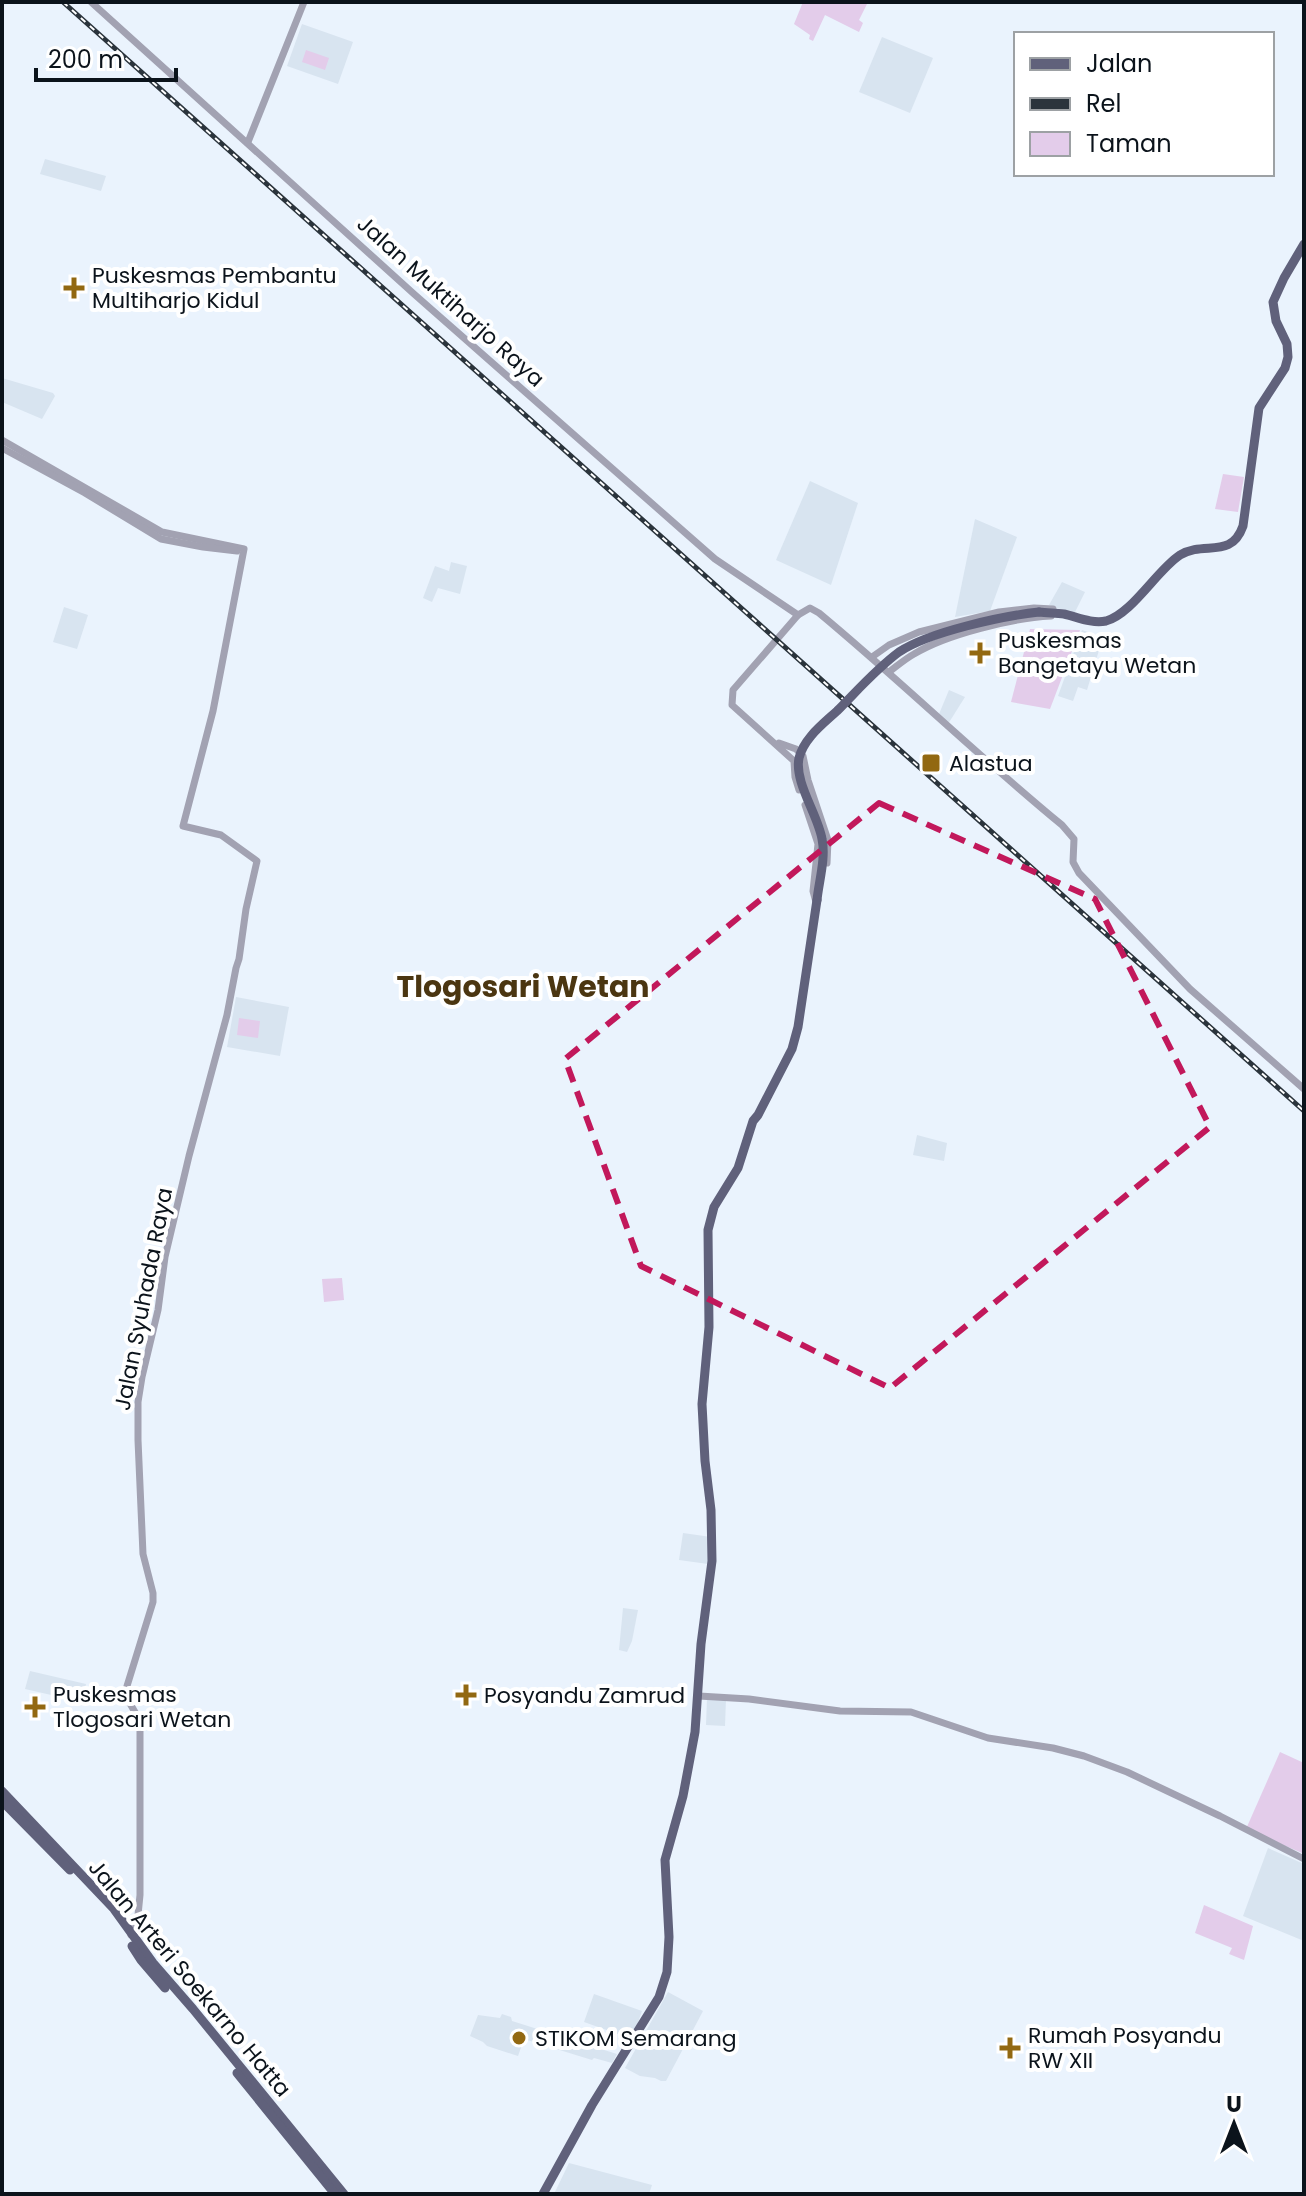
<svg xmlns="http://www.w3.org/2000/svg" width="1306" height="2196" font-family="Poppins,sans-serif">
	<rect width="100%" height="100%" fill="#eaf3fd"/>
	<!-- built -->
	<g fill="#d8e4f0">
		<polygon points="302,24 353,42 338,84 287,66"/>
		<polygon points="882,37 933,58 910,113 859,92"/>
		<polygon points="45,159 106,176 101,191 40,174"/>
		<polygon points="2,378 53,393 55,396 42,419 2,402"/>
		<polygon points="810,481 858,503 831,585 776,560"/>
		<polygon points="975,519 1017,537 990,611 955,617"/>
		<polygon points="451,562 467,566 460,594 438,588 432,602 423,598 435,566 449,571"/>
		<polygon points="1062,582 1085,592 1074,614 1049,605"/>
		<polygon points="64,607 88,615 77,649 53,642"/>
		<polygon points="1082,630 1103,637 1087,690 1078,687 1073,701 1058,696"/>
		<polygon points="949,690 965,697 948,724 939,714"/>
		<polygon points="236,997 289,1007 280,1056 227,1047"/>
		<polygon points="917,1135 947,1143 944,1161 913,1155"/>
		<polygon points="683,1533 711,1537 708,1564 679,1560"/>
		<polygon points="623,1608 638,1610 632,1641 627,1652 619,1650"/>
		<polygon points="30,1671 86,1684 82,1702 25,1689"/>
		<polygon points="707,1698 726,1699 725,1726 706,1725"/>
		<polygon points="1268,1848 1304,1864 1304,1941 1243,1916"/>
		<polygon points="668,1992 703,2011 666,2081 661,2081 655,2078 640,2076 625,2068"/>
		<polygon points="594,1994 642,2011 632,2039 584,2022"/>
		<polygon points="502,2014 511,2017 512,2021 617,2054 612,2063 594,2058 592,2060 524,2039 518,2056 487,2046 483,2042 470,2036 478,2015 500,2018"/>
		<polygon points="569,2163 652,2185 649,2194 554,2194"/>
	</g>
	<!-- green -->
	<g fill="#e3ccea">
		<polygon points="803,2 868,2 859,20 863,23 859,32 825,15 813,41 809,39 810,35 794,24"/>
		<polygon points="306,50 329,58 325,70 302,62"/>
		<polygon points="1223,474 1244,477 1238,512 1215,509"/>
		<polygon points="1030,629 1080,630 1050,709 1011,702"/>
		<polygon points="239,1018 260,1021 258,1038 237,1035"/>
		<polygon points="342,1278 344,1300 324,1302 322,1279"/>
		<polygon points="1280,1752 1304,1763 1304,1849 1302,1853 1246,1829"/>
		<polygon points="1204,1905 1253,1926 1244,1960 1229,1954 1232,1948 1195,1933"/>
	</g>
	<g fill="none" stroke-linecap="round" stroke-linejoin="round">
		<!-- minor -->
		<g stroke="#a2a2b2" stroke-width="7">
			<polyline points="91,2 414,294 715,559 798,615"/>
			<polyline points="248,142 304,2"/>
			<polyline points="2,440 162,532 244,549 213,711 183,826 221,835 257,861 246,909 239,959 236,968 227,1015 189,1156 165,1257 158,1310 142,1377 138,1402 138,1440 143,1554 153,1593 153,1602 127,1686 128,1700 140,1721 140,1895 138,1915 131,1935"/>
			<polyline points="2,448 85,493 161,539 203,547 237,551"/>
			<polyline points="872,657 889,645 919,632 999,612 1034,608 1053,609"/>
			<path d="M889,672C897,666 905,659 914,654C947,634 1013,618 1051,616"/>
			<polyline points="779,743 796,749 803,756 808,780 828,840 827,863"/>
			<path d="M799,790L795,777L794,761L732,705L733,690L798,615L810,608L819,613C902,682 979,757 1062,825L1074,839L1073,862L1079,873L1190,989L1304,1089"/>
			<polyline points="805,805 818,844 813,891 816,902"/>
			<polyline points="699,1696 749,1699 840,1711 911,1712 988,1738 1053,1748 1084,1756 1127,1772 1220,1816 1304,1859"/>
		</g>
		<!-- major -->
		<g stroke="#60617b" stroke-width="9">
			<path d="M1039,612C1047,613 1055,613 1064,614C1077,617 1092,624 1106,621C1132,614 1157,570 1180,555C1204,540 1231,560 1243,526L1259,408L1285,368L1288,357L1287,344L1276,321L1273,302L1284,278L1304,244"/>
			<polyline points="2,1791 114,1909 153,1963 193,2009 344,2194"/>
			<polyline points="2,1801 70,1870"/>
			<polyline points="132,1946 141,1960 165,1988"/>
			<polyline points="237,2073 335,2194"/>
			<polyline points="543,2194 592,2105 659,1997 667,1972 669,1937 665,1860 683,1796 695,1732 701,1644 712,1561 711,1510 705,1461 702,1404 709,1327 708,1230 714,1207 738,1168 753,1121 758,1115 792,1049 798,1027 817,900"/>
		</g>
		<defs>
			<polyline id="rail" points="63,2 1304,1111"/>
		</defs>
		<!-- rail casing -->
		<use href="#rail" stroke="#2b343c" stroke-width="5"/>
		<!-- rail -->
		<use href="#rail" stroke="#fff" stroke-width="2" stroke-dasharray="6" stroke-linecap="butt"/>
		<!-- major-bridge -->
		<path stroke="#60617b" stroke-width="9" d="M817,900C819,881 826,858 822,839C818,815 794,782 799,758C804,738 823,724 837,711C857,691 876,669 899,652C929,632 1002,616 1039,612"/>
	</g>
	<!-- marked area -->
	<path fill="none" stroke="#c2185b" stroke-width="6" stroke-dasharray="16 10" stroke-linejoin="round" d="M879,803L1095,899L1210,1127L890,1388L641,1266L565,1059Z"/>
	<!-- markers -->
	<g fill="#926811" stroke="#fff" stroke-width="3">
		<path d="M70 276h8v8h8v8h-8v8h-8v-8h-8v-8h8z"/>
		<path d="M976 641h8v8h8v8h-8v8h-8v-8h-8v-8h8z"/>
		<rect x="921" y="753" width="20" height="20" rx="4"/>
		<path d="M462 1683h8v8h8v8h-8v8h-8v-8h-8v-8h8z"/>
		<path d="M31 1695h8v8h8v8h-8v8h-8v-8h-8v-8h8z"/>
		<circle cx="519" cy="2038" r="8"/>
		<path d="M1006 2036h8v8h8v8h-8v8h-8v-8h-8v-8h8z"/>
	</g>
	<g text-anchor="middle" stroke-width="8" stroke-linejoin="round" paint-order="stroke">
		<!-- poi labels -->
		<g font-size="22" fill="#0b131b" stroke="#fff" text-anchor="start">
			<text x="92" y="283">Puskesmas Pembantu<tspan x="92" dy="25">Multiharjo Kidul</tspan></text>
			<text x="998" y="648">Puskesmas<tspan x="998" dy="25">Bangetayu Wetan</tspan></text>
			<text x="949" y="771">Alastua</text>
			<text x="53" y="1702">Puskesmas<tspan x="53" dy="25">Tlogosari Wetan</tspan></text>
			<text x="484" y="1703">Posyandu Zamrud</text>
			<text x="1028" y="2043">Rumah Posyandu<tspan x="1028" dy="25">RW XII</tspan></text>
			<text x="535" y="2046">STIKOM Semarang</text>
		</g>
		<!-- street labels -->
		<g font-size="22" fill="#0b131b" stroke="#fff">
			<text transform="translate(451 301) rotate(42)" y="8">Jalan Muktiharjo Raya</text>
			<text transform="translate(143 1299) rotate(-79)" y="8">Jalan Syuhada Raya</text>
			<text transform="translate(190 1978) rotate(50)" y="8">Jalan Arteri Soekarno Hatta</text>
		</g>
		<!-- district labels -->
		<g font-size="30" font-weight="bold" fill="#4b3611" stroke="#fff">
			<text x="523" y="997">Tlogosari Wetan</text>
		</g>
	</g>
	<!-- border -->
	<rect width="1306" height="2196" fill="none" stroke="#0b131b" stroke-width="8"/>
	<!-- legend -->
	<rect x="1014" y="32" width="260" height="144" fill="#ffffff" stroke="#9da1a4" stroke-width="2"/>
	<rect x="1030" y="58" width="40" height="12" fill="#60617b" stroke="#9da1a4" stroke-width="2"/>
	<text x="1086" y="72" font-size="24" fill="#0b131b">Jalan</text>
	<rect x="1030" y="98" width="40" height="12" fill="#2b343c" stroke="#9da1a4" stroke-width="2"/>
	<text x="1086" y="112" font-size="24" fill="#0b131b">Rel</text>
	<rect x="1030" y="132" width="40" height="24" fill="#e3ccea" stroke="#9da1a4" stroke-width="2"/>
	<text x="1086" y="152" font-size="24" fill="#0b131b">Taman</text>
	<!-- north arrow -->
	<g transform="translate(1234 2124)" stroke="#ffffff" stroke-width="6" paint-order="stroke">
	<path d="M0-6L14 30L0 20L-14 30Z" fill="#0b131b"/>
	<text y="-12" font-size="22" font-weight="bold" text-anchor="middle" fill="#0b131b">U</text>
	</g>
	<!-- scale -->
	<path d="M36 68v12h140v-12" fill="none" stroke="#0b131b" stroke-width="4"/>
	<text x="48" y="68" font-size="24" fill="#0b131b" stroke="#ffffff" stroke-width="6" paint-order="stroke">200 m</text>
</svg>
